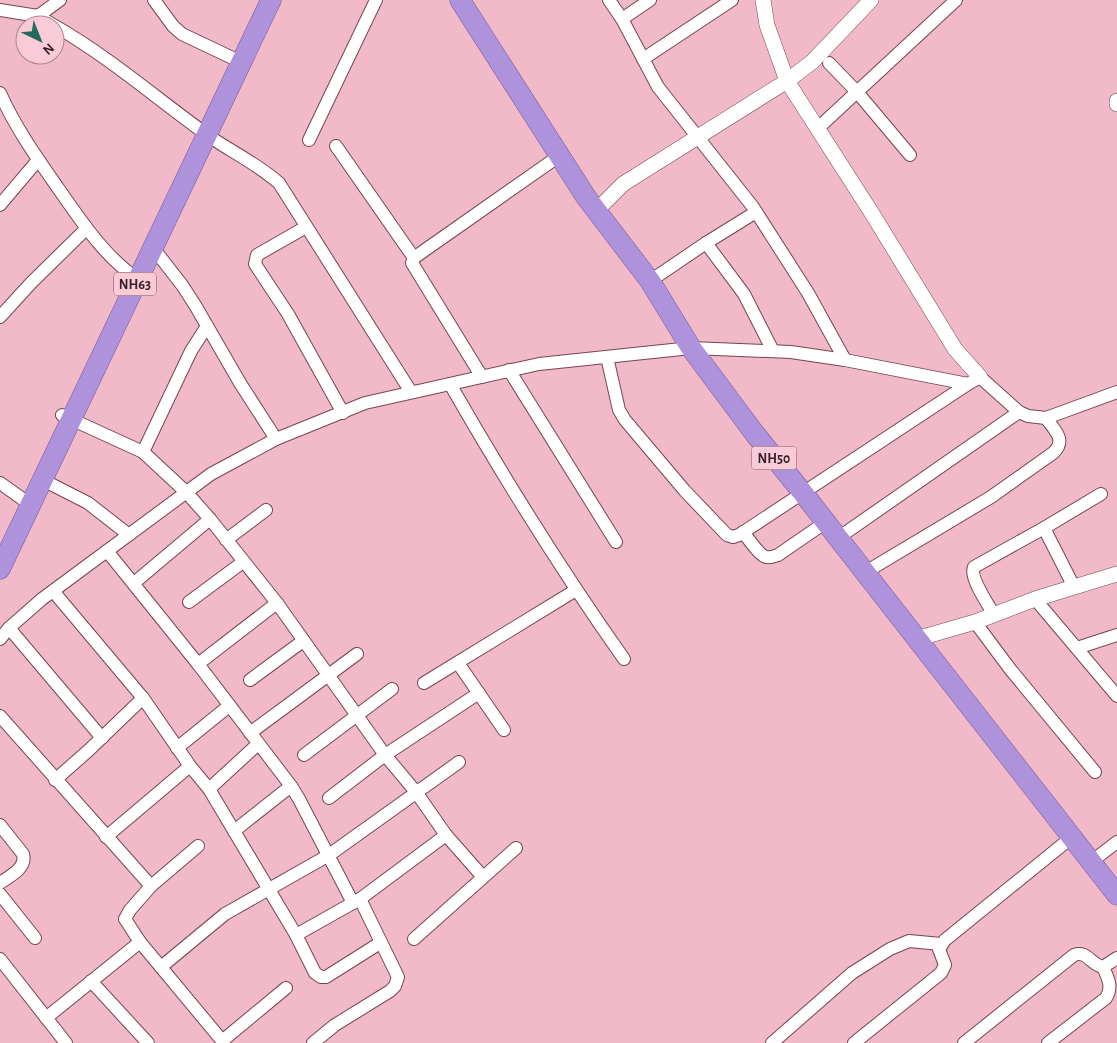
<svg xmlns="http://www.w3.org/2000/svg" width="1117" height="1043" font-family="'Alegreya Sans',sans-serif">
	<rect width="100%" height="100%" fill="#f2bac9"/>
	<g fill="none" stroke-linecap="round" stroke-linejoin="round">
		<defs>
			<g id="minor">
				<polyline points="154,0 173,26 182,34 241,62"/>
				<polyline points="609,0 622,19 658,87 753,207 808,293 845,360"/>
				<polyline points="0,10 38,16 53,25"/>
				<polyline points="38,16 60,0"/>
				<polyline points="622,19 650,0"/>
				<path d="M55,26C109,57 156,98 206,134C231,152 255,162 279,183L411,392"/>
				<polyline points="643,59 732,0"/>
				<polyline points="829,63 857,92 910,155"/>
				<path d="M0,93C15,127 37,158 58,188C80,219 105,258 138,279"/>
				<polyline points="817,129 956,0"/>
				<polyline points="309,140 376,0"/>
				<polyline points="336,146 414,258"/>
				<polyline points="0,205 38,160"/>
				<polyline points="306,227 257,255 255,264 288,314 343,413"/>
				<polyline points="706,243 744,294 773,351"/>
				<polyline points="154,249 182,285 195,305 240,383 276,439"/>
				<polyline points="650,281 706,243 756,212"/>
				<polyline points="0,317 31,283 86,229"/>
				<polyline points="607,357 619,410 625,420 685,491 727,535 733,537 739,535 968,384"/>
				<polyline points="509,370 616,542"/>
				<polyline points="482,377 412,263 414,258 425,250 559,156"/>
				<path d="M450,384C504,478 561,570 624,659"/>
				<polyline points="62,415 143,452 186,492 210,519 277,603 385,755 416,792 446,835 483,877"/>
				<polyline points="143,452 191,351 207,326"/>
				<polyline points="43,480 88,503 129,535"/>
				<polyline points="0,483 31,505"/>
				<polyline points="1044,528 1074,587"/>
				<path d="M743,532C748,538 759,555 766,557C770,558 775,556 778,555L826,522"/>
				<polyline points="838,538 1019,412"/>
				<polyline points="226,540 266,510"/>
				<polyline points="107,551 198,664 291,786 299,799 353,903"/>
				<path d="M864,573L991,497L1053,453C1067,440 1055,431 1046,418"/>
				<polyline points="134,583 210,519"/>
				<polyline points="53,591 143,698 190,766 209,789 296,935 315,973 321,977 326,977 380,943"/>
				<polyline points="1035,599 1117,696"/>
				<polyline points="189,602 243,562"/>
				<path d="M994,615C988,604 969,577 974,567L1044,528L1101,494"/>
				<polyline points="975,622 1010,669 1095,772"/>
				<polyline points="9,628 102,738"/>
				<polyline points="0,639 9,628 42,599 211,474 276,439 365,403 539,364 691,348 791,352 845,360 968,384 980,377 1019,412 1028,416 1046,418 1117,392"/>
				<polyline points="1077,648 1117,635"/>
				<polyline points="458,663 504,730"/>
				<polyline points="198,664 277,603"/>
				<polyline points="250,680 303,641"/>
				<polyline points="424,683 576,590"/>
				<polyline points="0,716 151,886 130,910 125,919 140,942 224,1043"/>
				<polyline points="250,733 357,654"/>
				<polyline points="177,748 229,706"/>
				<polyline points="304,755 392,689"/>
				<polyline points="55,780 89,750 143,698"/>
				<polyline points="209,789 258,744"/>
				<polyline points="329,798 385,755 479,693"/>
				<path d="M0,825L23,854C27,868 10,876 0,883"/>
				<polyline points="234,831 291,786"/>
				<polyline points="106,837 190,766"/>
				<polyline points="1091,862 1117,842"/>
				<polyline points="151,886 198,846"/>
				<polyline points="0,894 35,938"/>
				<polyline points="296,935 360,899 446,835"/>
				<polyline points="414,939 516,848"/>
				<polyline points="0,959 66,1043"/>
				<polyline points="161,967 225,914 329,855 459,762"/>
				<polyline points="91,981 148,1043"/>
				<polyline points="46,1018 140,942"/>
				<polyline points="222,1041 286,988"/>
				<polyline points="313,1043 335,1025 390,991 395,986 398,977 360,899"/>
				<polyline points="772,1043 852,973 890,949 909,941 941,944"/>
				<polyline points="854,1043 941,973 945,965 939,949 945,940 1072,837"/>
				<path d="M964,1043L1074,955C1087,950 1091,965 1103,967L1117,958"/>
				<path d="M1048,1043L1106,998C1113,987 1108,978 1103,967"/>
			</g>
			<g id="tertiary">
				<polyline points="871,0 812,62 787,81 873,215 955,349 980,377"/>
				<polyline points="1117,101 1117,104"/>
				<polyline points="596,211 623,184 787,81 767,25 763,0"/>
				<polyline points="916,639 975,622 1035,599 1117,574"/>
			</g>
			<g id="trunk">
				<polyline points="460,0 586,197 650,281 691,348 755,434 803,493 1117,895"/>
				<polyline points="0,569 271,0"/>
			</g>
		</defs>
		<!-- minor casing -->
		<use href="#minor" stroke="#744553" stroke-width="14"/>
		<!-- tertiary casing -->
		<use href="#tertiary" stroke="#744553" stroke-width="16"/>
		<!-- trunk casing -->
		<use href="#trunk" stroke="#775896" stroke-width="21"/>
		<!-- minor -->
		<use href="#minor" stroke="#fff" stroke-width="12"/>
		<!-- tertiary -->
		<use href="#tertiary" stroke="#fff" stroke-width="15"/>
		<!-- trunk -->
		<use href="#trunk" stroke="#af92dc" stroke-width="20"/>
	</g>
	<g text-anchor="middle" stroke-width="5" stroke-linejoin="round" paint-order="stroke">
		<!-- shield labels -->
		<g fill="#f9cad7" stroke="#6f525b" stroke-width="1">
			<rect x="114" y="272.5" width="42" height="23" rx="4"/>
			<rect x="751.5" y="446.5" width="45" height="23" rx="4"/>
		</g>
		<g font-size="14" font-weight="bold" fill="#341f26">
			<text x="135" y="289">NH63</text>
			<text x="774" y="463">NH50</text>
		</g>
	</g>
	<!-- north arrow -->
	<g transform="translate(40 40) rotate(137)"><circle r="24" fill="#f9cad7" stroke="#aa8690"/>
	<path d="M0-4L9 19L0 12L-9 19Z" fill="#236a5e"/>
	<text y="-8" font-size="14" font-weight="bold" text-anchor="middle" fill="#341f26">N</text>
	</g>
</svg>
